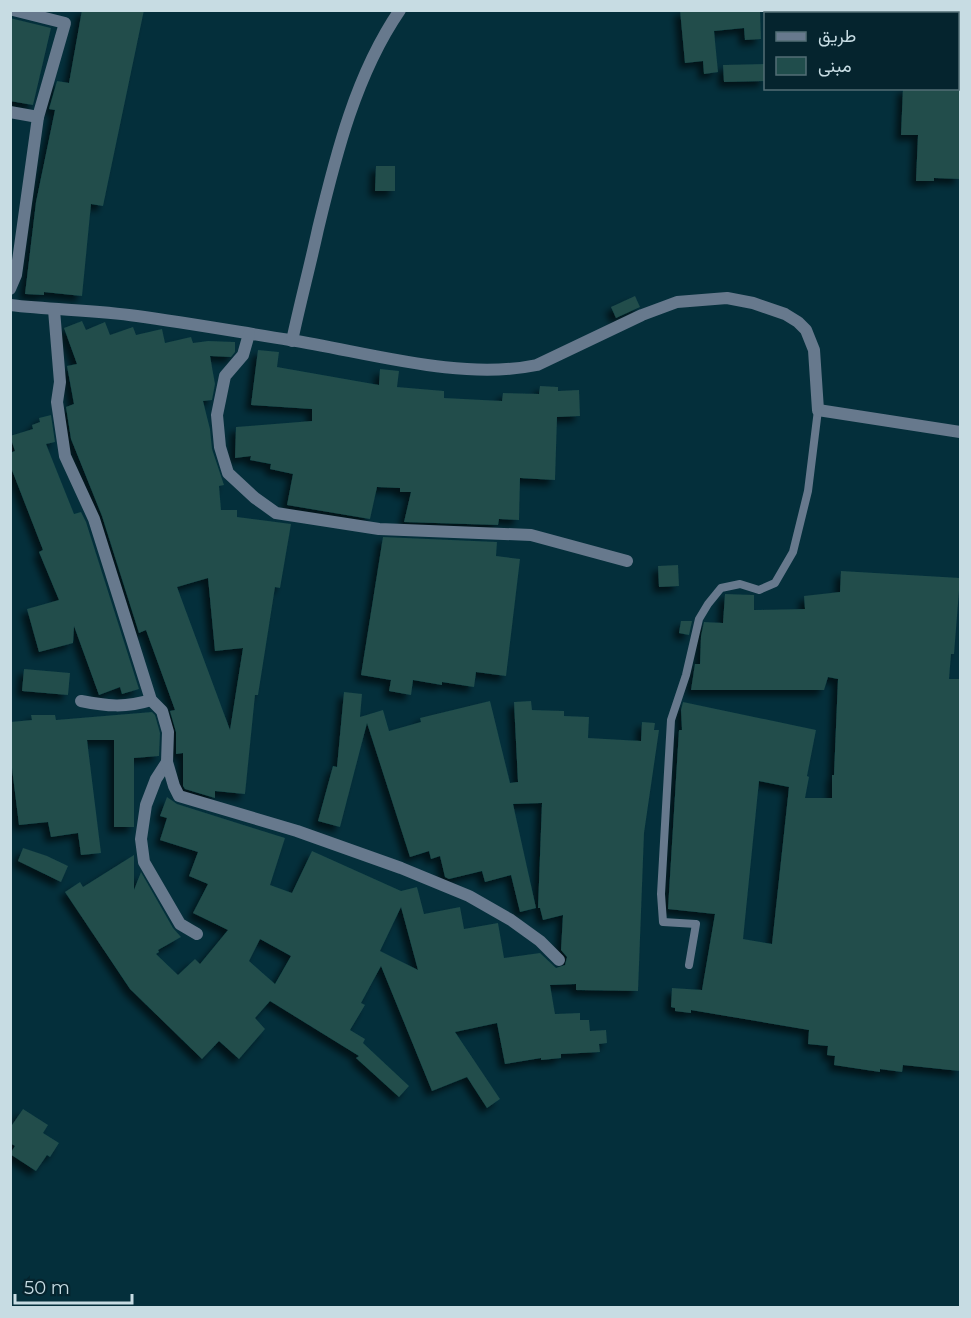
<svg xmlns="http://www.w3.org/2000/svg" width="971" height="1318" font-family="Montserrat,Vazirmatn,sans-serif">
	<defs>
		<filter id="shadow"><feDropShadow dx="-5.5" dy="5.5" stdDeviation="3" flood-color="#0009"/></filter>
	</defs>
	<rect width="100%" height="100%" fill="#042f3b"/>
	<!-- building -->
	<g fill="#204d4c" fill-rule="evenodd" filter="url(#shadow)">
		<polygon points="82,10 144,10 103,206 91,204 82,296 44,292 44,295 25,294 36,202 55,110 49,109 57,81 69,83"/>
		<polygon points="680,10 760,10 761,39 745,40 744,28 714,31 718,72 704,74 703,61 685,63"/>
		<polygon points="10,18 51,28 33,105 10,101"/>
		<polygon points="765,64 765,81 724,82 723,65"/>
		<polygon points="903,88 960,88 960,179 934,178 934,181 916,181 918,135 901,135"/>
		<polygon points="376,166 395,166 395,191 375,191"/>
		<polygon points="635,296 640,307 616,318 611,307"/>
		<path d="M82,321L86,330L105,322L110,335L133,327L136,335L162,329L165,343L191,337L193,343L208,341L235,342V352L231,357L210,356L215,384L212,400L203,401L210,429L212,449L224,485L219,486L221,510H237V517L291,524L280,588L275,587L258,695H255L245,794L215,791V798L185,789L183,786V753L176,754V732L170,711L175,710L146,630L139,633L102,516L71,439L66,407L74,404L67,366L77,364L64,328ZM208,578L215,651L243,648L230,730L177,587Z"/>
		<polygon points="258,350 279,352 277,367 379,385 380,369 399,371 397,387 444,391 444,398 502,401 503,393 539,394 540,386 558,387 558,391 579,390 580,416 557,417 555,480 520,478 519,520 499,519 498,525 404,522 411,492 400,492 400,488 377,487 370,519 287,505 293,474 270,469 271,464 250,460 251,456 235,458 236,427 312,421 312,409 251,405"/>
		<polygon points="51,415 55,442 46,444 74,514 81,512 86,522 139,689 122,694 120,687 99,695 74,626 73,643 39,652 27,609 59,600 39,552 43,550 10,465 10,453 15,451 10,436 33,429 32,425 40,422 39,418"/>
		<polygon points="383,537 497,542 496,556 520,559 506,676 476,672 474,687 442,682 442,685 413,680 411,695 389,691 391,680 361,675"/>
		<polygon points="678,565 679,586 659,587 658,566"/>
		<path d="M841,571L960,578L954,654H951L949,679H960V1071L903,1065L902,1072L880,1069V1072L834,1065L835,1056L827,1055L828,1046L808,1044L809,1030L691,1010V1013L675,1011V1008L671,1007L672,988L702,990L715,914L668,909L679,730H682L681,710L683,702L816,730L807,776L809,777L805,798H832V775H834L838,679L828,677L824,690H691L695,664H700L701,636L704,622L723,623L725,594L754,595V610L805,609L804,596L840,592ZM759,781L789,787L772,944L743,939Z"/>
		<polygon points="681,621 692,621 689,635 679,633"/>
		<polygon points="24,669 70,673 68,695 22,691"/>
		<path d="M344,692L362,694L360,717L383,710L389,731L421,722L420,718L490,701L510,783L518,782L514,702L531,701L532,710L564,711V716L589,717L588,738L641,741L642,722L655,723L654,730H659L644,833L638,991L576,990V984L550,985L555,1014L580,1013V1020H589L590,1031L606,1030L607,1043L599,1044L600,1052L561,1054V1058L541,1060V1058L505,1064L497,1023L455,1032L500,1099L487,1108L467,1077L432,1091L381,966L361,1003L365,1005L350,1030L365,1039L363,1043L409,1086L399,1097L356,1058L359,1056L270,1001L255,1018L265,1029L239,1059L219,1041L202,1059L130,989L65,892L80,882L83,887L134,855V890L141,872L173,928L181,937L158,950L159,952L156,954L178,975L195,959L200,964L228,930L193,913L208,884L189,876L198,852L160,840L167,818L160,816L167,797L177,804L285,838L270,885L292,893L312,851L401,891L417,887L424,914L460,907L464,929L498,923L504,958L540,953L556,968L565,965L567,957L561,950L563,915L543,920L540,908H538L542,803L513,804L536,908L520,912L511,875L485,882L482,871L449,879L445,877L440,856L431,859L429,851L410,857L367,723L340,827L318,821L333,766L337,767ZM401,907L418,970L380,951ZM260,939L291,956L275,984L249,961Z"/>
		<polygon points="152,712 155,715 160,733 159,756 134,758 134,827 114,827 114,740 87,740 101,853 81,855 78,833 51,837 48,822 19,825 10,752 10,722 32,720 31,715 55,715 56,720"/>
		<polygon points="23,848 47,856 68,866 61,882 18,861"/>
		<polygon points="23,1109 48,1125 43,1133 59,1143 50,1157 47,1155 36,1171 10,1154 15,1146 10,1143 10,1128"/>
	</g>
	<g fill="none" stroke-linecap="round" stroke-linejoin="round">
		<!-- service -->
		<polyline stroke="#67798d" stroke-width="8" points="689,965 696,924 663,922 661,894 671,720 686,675 699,619 708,604 721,588 740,584 759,590 775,583 793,552 808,491 818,410"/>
		<!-- minor -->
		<g stroke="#67798d" stroke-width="12">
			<polyline points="13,10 65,23 38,117"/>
			<polyline points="10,112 38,117 16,275 10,289"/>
			<path d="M10,305C53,310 96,310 137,316C188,323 239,332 290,340C367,352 460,381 537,365L642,315L677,302L727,298L753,303L785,314L798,322L806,330L814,350L818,410L960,432"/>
			<polyline points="54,310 60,382 57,402 65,456 94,519 151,700 162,711 168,732 167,762 156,779 146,805 141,839 144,862 180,924 197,934"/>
			<polyline points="249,334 243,355 225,376 217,415 220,447 228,473 255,498 276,513 379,529 531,535 627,561"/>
			<path d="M292,341C300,303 310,266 318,229C336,154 356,74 400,10"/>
			<path d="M81,701C106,706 126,708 151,700"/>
			<polyline points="167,762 174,786 179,796 297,831 401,868 469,896 511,920 540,941 559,960"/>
		</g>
	</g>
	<!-- border -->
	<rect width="971" height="1318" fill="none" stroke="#c7dce3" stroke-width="24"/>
	<!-- legend -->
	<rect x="764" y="12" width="195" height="78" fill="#05242e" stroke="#536e76" stroke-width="1.5"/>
	<rect x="776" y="32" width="30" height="9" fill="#67798d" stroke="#536e76" stroke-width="1.5"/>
	<text x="818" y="42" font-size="18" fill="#c7dce3">طريق</text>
	<rect x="776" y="57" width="30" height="18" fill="#204d4c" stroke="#536e76" stroke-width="1.5"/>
	<text x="818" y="72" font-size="18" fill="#c7dce3">مبنى</text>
	<!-- scale -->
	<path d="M15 1294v9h117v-9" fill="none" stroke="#c7dce3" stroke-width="3"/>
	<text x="24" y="1294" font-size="18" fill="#c7dce3" stroke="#05242e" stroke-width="4.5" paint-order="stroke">50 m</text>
</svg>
